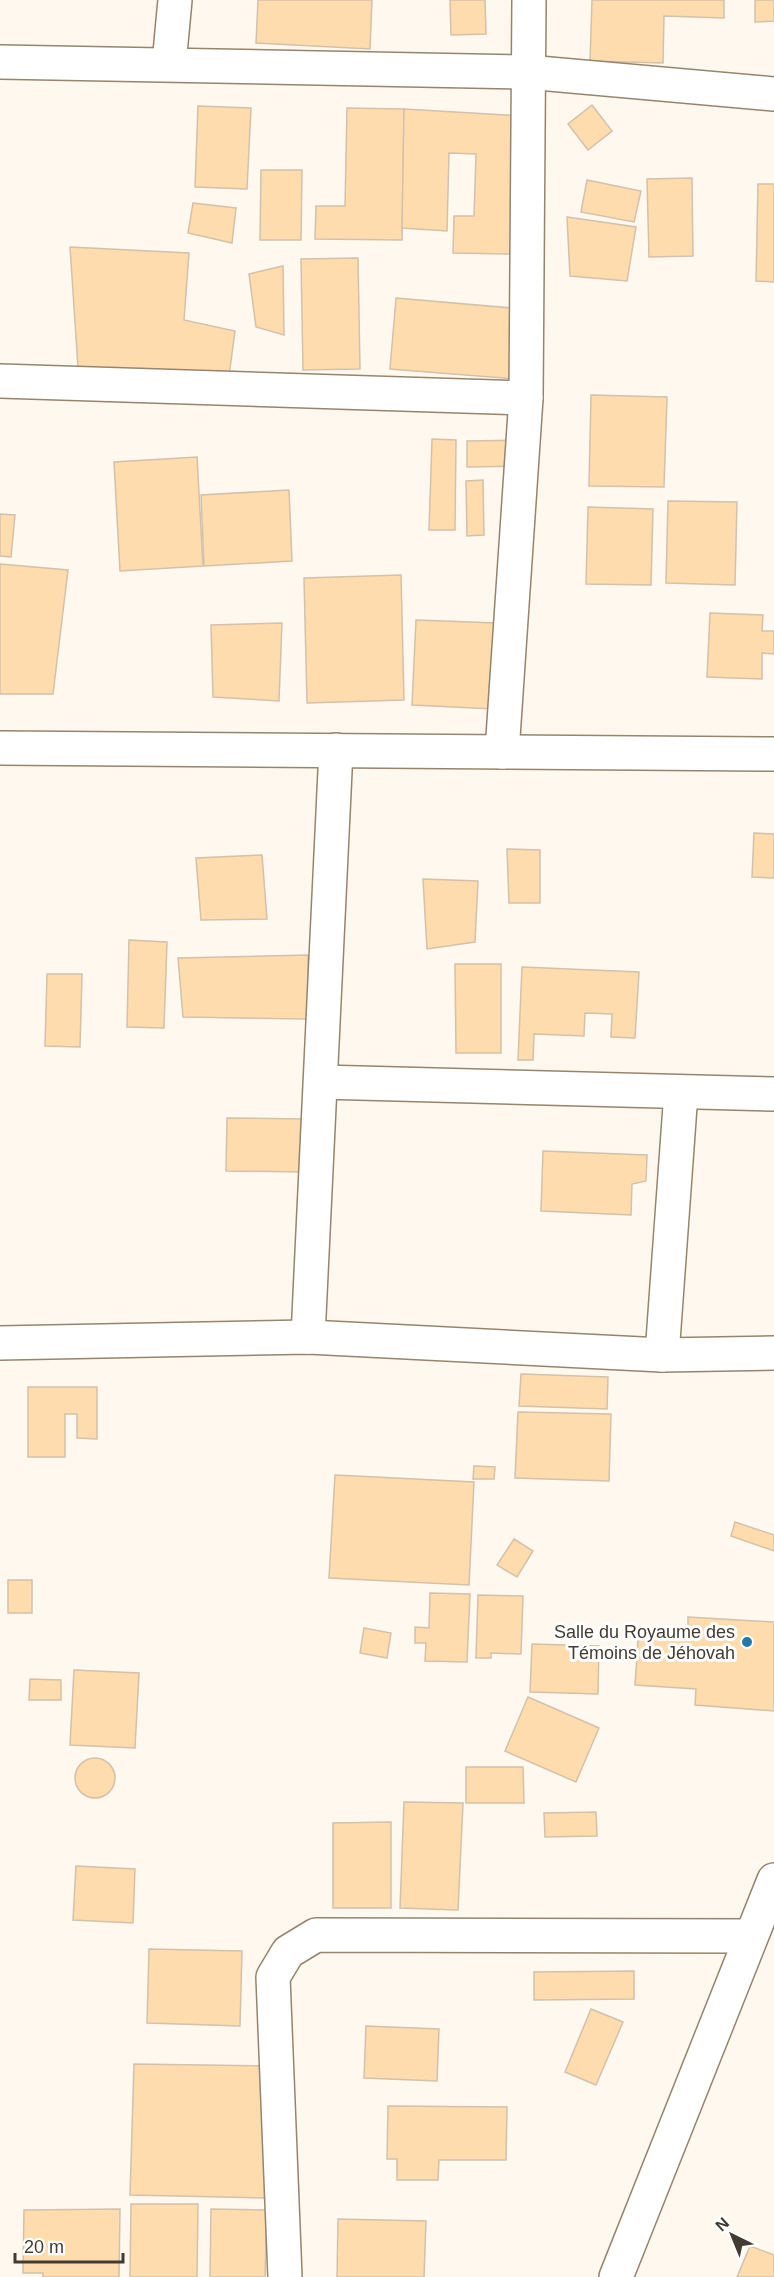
<svg xmlns="http://www.w3.org/2000/svg" width="774" height="2277" font-family="Helvetica,sans-serif">
	<rect width="100%" height="100%" fill="#fff8ee"/>
	<!-- building -->
	<g fill="#fedcad" stroke="#d3c1aa" stroke-width="1.5">
		<polygon points="258,0 372,0 370,49 256,43"/>
		<polygon points="450,0 485,0 486,34 451,35"/>
		<polygon points="592,0 724,0 724,18 664,16 663,63 590,61"/>
		<polygon points="755,0 774,0 774,21 755,22"/>
		<polygon points="592,105 612,131 588,150 568,124"/>
		<polygon points="198,106 251,108 247,189 195,187"/>
		<polygon points="347,108 404,109 402,240 315,239 316,206 345,206"/>
		<polygon points="404,109 521,116 517,254 453,253 454,216 474,216 476,154 449,153 447,231 402,228"/>
		<polygon points="261,170 302,170 301,240 260,240"/>
		<polygon points="692,178 693,256 649,257 647,179"/>
		<polygon points="587,180 641,191 634,222 581,212"/>
		<polygon points="758,184 774,184 774,282 756,281"/>
		<polygon points="193,203 236,208 232,243 188,233"/>
		<polygon points="567,217 636,227 627,281 570,276"/>
		<polygon points="70,247 189,253 184,320 235,331 229,376 78,367"/>
		<polygon points="358,258 360,369 303,370 301,259"/>
		<polygon points="283,266 284,335 256,327 249,274"/>
		<polygon points="396,298 523,309 516,379 390,369"/>
		<polygon points="591,395 667,397 664,487 589,486"/>
		<polygon points="432,439 456,440 455,530 429,530"/>
		<polygon points="517,440 518,466 467,467 467,441"/>
		<polygon points="197,457 203,566 120,571 114,462"/>
		<polygon points="483,480 484,535 467,536 466,481"/>
		<polygon points="289,490 292,561 204,566 201,495"/>
		<polygon points="668,501 737,502 735,585 666,583"/>
		<polygon points="588,507 653,509 651,585 586,584"/>
		<polygon points="0,514 15,515 11,557 0,556"/>
		<polygon points="0,564 68,570 53,694 0,694"/>
		<polygon points="401,575 404,700 307,703 304,578"/>
		<polygon points="710,613 763,615 762,631 774,631 774,654 762,653 762,679 707,677"/>
		<polygon points="416,620 497,623 493,709 412,705"/>
		<polygon points="282,623 279,701 213,697 211,625"/>
		<polygon points="754,833 774,834 774,878 752,877"/>
		<polygon points="507,849 540,850 540,903 509,903"/>
		<polygon points="262,855 267,919 201,920 196,858"/>
		<polygon points="423,879 478,881 475,942 427,949"/>
		<polygon points="129,940 167,942 164,1028 127,1027"/>
		<polygon points="308,955 308,1019 183,1017 178,958"/>
		<polygon points="455,964 501,964 501,1053 456,1053"/>
		<polygon points="522,967 639,972 635,1038 611,1037 612,1014 585,1013 584,1036 534,1034 533,1060 518,1060"/>
		<polygon points="47,974 82,974 80,1047 45,1046"/>
		<polygon points="227,1118 305,1119 304,1172 226,1171"/>
		<polygon points="543,1151 647,1155 646,1181 632,1184 631,1215 541,1211"/>
		<polygon points="521,1374 608,1377 607,1409 519,1406"/>
		<polygon points="28,1387 97,1387 97,1439 77,1438 77,1414 65,1414 65,1457 28,1457"/>
		<polygon points="518,1412 611,1414 609,1481 515,1478"/>
		<polygon points="474,1466 495,1467 494,1479 473,1479"/>
		<polygon points="335,1475 474,1482 469,1585 329,1578"/>
		<polygon points="735,1522 774,1535 774,1551 731,1536"/>
		<polygon points="514,1539 533,1551 517,1577 497,1565"/>
		<rect x="8" y="1580" width="24" height="33"/>
		<polygon points="430,1593 470,1594 467,1662 425,1661 426,1643 415,1643 415,1627 429,1628"/>
		<polygon points="478,1595 523,1596 521,1654 491,1653 491,1658 476,1658"/>
		<polygon points="688,1617 774,1622 774,1711 695,1705 696,1689 635,1685 638,1640 650,1641 651,1629 688,1632"/>
		<polygon points="364,1628 391,1633 387,1658 360,1653"/>
		<polygon points="532,1644 599,1646 598,1694 530,1692"/>
		<polygon points="74,1670 139,1673 135,1748 70,1745"/>
		<polygon points="30,1679 61,1680 61,1700 29,1700"/>
		<polygon points="528,1697 599,1728 576,1782 505,1751"/>
		<circle cx="95" cy="1778" r="20"/>
		<polygon points="466,1767 523,1767 524,1803 466,1803"/>
		<polygon points="404,1802 463,1803 458,1910 400,1908"/>
		<polygon points="596,1812 597,1836 545,1837 544,1813"/>
		<polygon points="391,1822 391,1908 333,1908 333,1823"/>
		<polygon points="76,1866 135,1869 133,1923 73,1920"/>
		<polygon points="149,1949 242,1951 240,2026 147,2023"/>
		<polygon points="634,1971 634,1999 534,2000 534,1972"/>
		<polygon points="591,2009 623,2022 596,2085 565,2072"/>
		<polygon points="366,2026 439,2029 437,2081 364,2078"/>
		<polygon points="134,2064 273,2066 270,2198 130,2195"/>
		<polygon points="388,2106 507,2107 506,2160 439,2160 438,2180 397,2180 397,2159 387,2159"/>
		<polygon points="131,2204 198,2204 197,2277 130,2277"/>
		<polygon points="120,2209 119,2277 43,2277 43,2273 23,2273 24,2210"/>
		<polygon points="211,2209 267,2210 265,2277 210,2277"/>
		<polygon points="338,2219 426,2221 424,2277 337,2277"/>
		<polygon points="750,2246 774,2255 774,2277 737,2277"/>
	</g>
	<g fill="none" stroke-linecap="round" stroke-linejoin="round">
		<defs>
			<g id="minor">
				<polyline points="0,62 527,72 774,94"/>
				<polyline points="169,64 175,0"/>
				<polyline points="0,381 526,398"/>
				<polyline points="0,748 774,754"/>
				<polyline points="502,752 526,398 529,0"/>
				<polyline points="321,1082 774,1094"/>
				<polyline points="308,1337 336,750"/>
				<polyline points="0,1343 308,1337 662,1355 774,1353"/>
				<polyline points="662,1355 681,1092"/>
				<polyline points="285,2277 273,1977 288,1952 316,1935 751,1936"/>
			</g>
			<polyline id="secondary" points="616,2277 774,1880"/>
		</defs>
		<!-- minor casing -->
		<use href="#minor" stroke="#95856e" stroke-width="36"/>
		<!-- secondary casing -->
		<use href="#secondary" stroke="#95856e" stroke-width="36"/>
		<!-- minor -->
		<use href="#minor" stroke="#fff" stroke-width="33"/>
		<!-- secondary -->
		<use href="#secondary" stroke="#fff" stroke-width="33"/>
	</g>
	<!-- markers -->
	<circle fill="#2379a9" stroke="#fff" stroke-width="2" cx="747" cy="1642" r="6"/>
	<g text-anchor="middle" stroke-width="6" stroke-linejoin="round" paint-order="stroke">
		<!-- poi labels -->
		<g font-size="18" fill="#423b31" stroke="#fff" text-anchor="end">
			<text x="735" y="1638">Salle du Royaume des<tspan x="735" dy="21">Témoins de Jéhovah</tspan></text>
		</g>
	</g>
	<!-- north arrow -->
	<g transform="translate(732 2235) rotate(317)" stroke="#ffffff" stroke-width="4.5" paint-order="stroke">
	<path d="M0-4.5L10 22L0 15L-10 22Z" fill="#423b31"/>
	<text y="-9" font-size="16" font-weight="bold" text-anchor="middle" fill="#423b31">N</text>
	</g>
	<!-- scale -->
	<path d="M15 2253v9h108v-9" fill="none" stroke="#423b31" stroke-width="3"/>
	<text x="24" y="2253" font-size="18" fill="#423b31" stroke="#ffffff" stroke-width="4.5" paint-order="stroke">20 m</text>
</svg>
